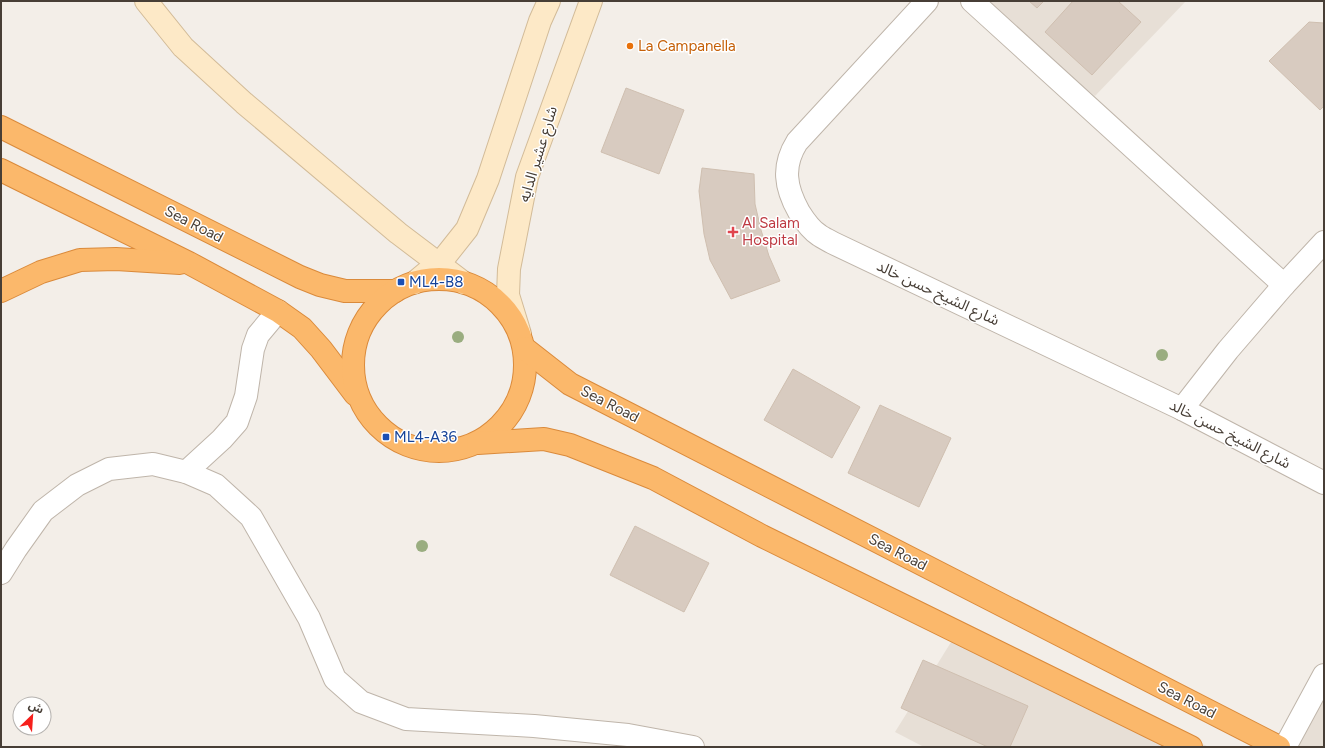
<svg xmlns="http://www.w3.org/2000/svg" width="1325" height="748" font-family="Figtree,'Noto Sans Arabic',sans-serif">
	<rect width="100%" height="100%" fill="#f3eee8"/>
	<!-- residential -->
	<g fill="#e7dfd6">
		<polygon points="974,1 1186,1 1095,96"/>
		<polygon points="958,631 1209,747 924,747 895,732"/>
		<polygon points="1324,693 1324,747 1296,747"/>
	</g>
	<!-- building -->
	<g fill="#d8cbc0" stroke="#cfbfb0">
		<polygon points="1029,1 1044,1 1037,8"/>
		<polygon points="1073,1 1118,1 1141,22 1092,75 1045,32"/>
		<polygon points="1309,22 1324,23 1324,106 1320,110 1269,61"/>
		<polygon points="626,88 684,110 659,174 601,152"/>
		<polygon points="702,168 754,174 755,204 761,230 769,256 780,281 731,299 710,260 704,234 699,191"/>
		<polygon points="793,369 860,407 832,458 764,420"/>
		<polygon points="880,405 951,438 919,507 848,473"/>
		<polygon points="635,526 709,563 684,612 610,575"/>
		<polygon points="923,660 1028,706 1010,747 988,747 901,708"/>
	</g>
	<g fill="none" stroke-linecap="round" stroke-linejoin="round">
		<defs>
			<g id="street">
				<path d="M927,1L797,142C782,166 785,187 799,212C804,220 811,230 819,235C823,238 828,240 833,243L1182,409L1324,483"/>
				<polyline points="972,1 1284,285"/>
				<polyline points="1182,409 1228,350 1284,285 1324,242"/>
				<polyline points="186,472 222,439 237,422 246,396 253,349 258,335 278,311"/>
				<polyline points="1,573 16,549 43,511 77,485 109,469 153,464 186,472 216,485 251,517 309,618 335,679 361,702 406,719 534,726 628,735 693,747"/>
				<polyline points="1285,747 1324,675"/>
			</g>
			<g id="secondary">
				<polyline points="146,1 183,47 244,103 398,233 464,283"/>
				<polyline points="414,283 444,258 467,229 488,179 540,21 549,1"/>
				<polyline points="520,334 508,295 509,269 527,177 591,1"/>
			</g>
			<g id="highway">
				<polyline points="1,127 300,277 320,285 345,291 395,291"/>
				<polyline points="1,170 189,263 278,311 302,328 321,349 355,394"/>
				<circle cx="439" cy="365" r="86"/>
				<polyline points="1,291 41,272 80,260 116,259 180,263"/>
				<polyline points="524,348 570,384 1279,747"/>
				<polyline points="478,443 544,439 570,445 653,478 762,536 1191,747"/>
			</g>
		</defs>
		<!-- street casing -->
		<use href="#street" stroke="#bfb5aa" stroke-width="24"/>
		<!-- secondary casing -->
		<use href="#secondary" stroke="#d2bb98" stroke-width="24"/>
		<!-- highway casing -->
		<use href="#highway" stroke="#da8a3b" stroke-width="24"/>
		<!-- street -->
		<use href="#street" stroke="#fff" stroke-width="22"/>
		<!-- secondary -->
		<use href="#secondary" stroke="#fde9c7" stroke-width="22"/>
		<!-- highway -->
		<use href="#highway" stroke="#fbb86b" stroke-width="22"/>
	</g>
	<!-- trees -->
	<g fill="#9aad80">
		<circle cx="458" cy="337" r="6"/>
		<circle cx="1162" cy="355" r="6"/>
		<circle cx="422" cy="546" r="6"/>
	</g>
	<!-- markers -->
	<circle fill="#e8710a" stroke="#fff" stroke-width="1.5" cx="630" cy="46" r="4"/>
	<path fill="#e0444e" stroke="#fff" stroke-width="1.5" d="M731 226h4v4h4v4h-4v4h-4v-4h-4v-4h4z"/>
	<g fill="#1a4fb4" stroke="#fff" stroke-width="1.5">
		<rect x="397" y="278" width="8" height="8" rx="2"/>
		<rect x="382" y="433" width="8" height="8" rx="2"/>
	</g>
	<g text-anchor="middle" stroke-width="3" stroke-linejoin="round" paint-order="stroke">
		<!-- food labels -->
		<g font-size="15" fill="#c56008" stroke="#fff" text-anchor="start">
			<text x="638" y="51">La Campanella</text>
		</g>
		<!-- street labels -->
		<g font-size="15" fill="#473e36" stroke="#fff">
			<text transform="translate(538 154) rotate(-73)" y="5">شارع عشير الدايه</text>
			<text transform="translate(194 224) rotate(27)" y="5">Sea Road</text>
			<text transform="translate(938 293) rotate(25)" y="5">شارع الشيخ حسن خالد</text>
			<text transform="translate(610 404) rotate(27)" y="5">Sea Road</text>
			<text transform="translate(1230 434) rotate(27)" y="5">شارع الشيخ حسن خالد</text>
			<text transform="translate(898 552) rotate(27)" y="5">Sea Road</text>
			<text transform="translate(1187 700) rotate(27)" y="5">Sea Road</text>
		</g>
		<!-- health labels -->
		<g font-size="15" fill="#be3a42" stroke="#fff" text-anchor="start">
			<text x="742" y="228">Al Salam<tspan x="742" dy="17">Hospital</tspan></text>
		</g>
		<!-- transit labels -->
		<g font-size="15" fill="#164399" stroke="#fff" text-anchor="start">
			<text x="409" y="287">ML4-B8</text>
			<text x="394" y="442">ML4-A36</text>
		</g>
	</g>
	<!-- border -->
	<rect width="1325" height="748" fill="none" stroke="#473e36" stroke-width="4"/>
	<!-- north arrow -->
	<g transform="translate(32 716) rotate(25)"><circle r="19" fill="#ffffff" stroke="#b5b2af"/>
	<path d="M0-3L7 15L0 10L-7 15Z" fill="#f6201c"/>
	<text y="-6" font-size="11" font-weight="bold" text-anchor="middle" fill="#473e36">ش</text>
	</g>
</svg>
